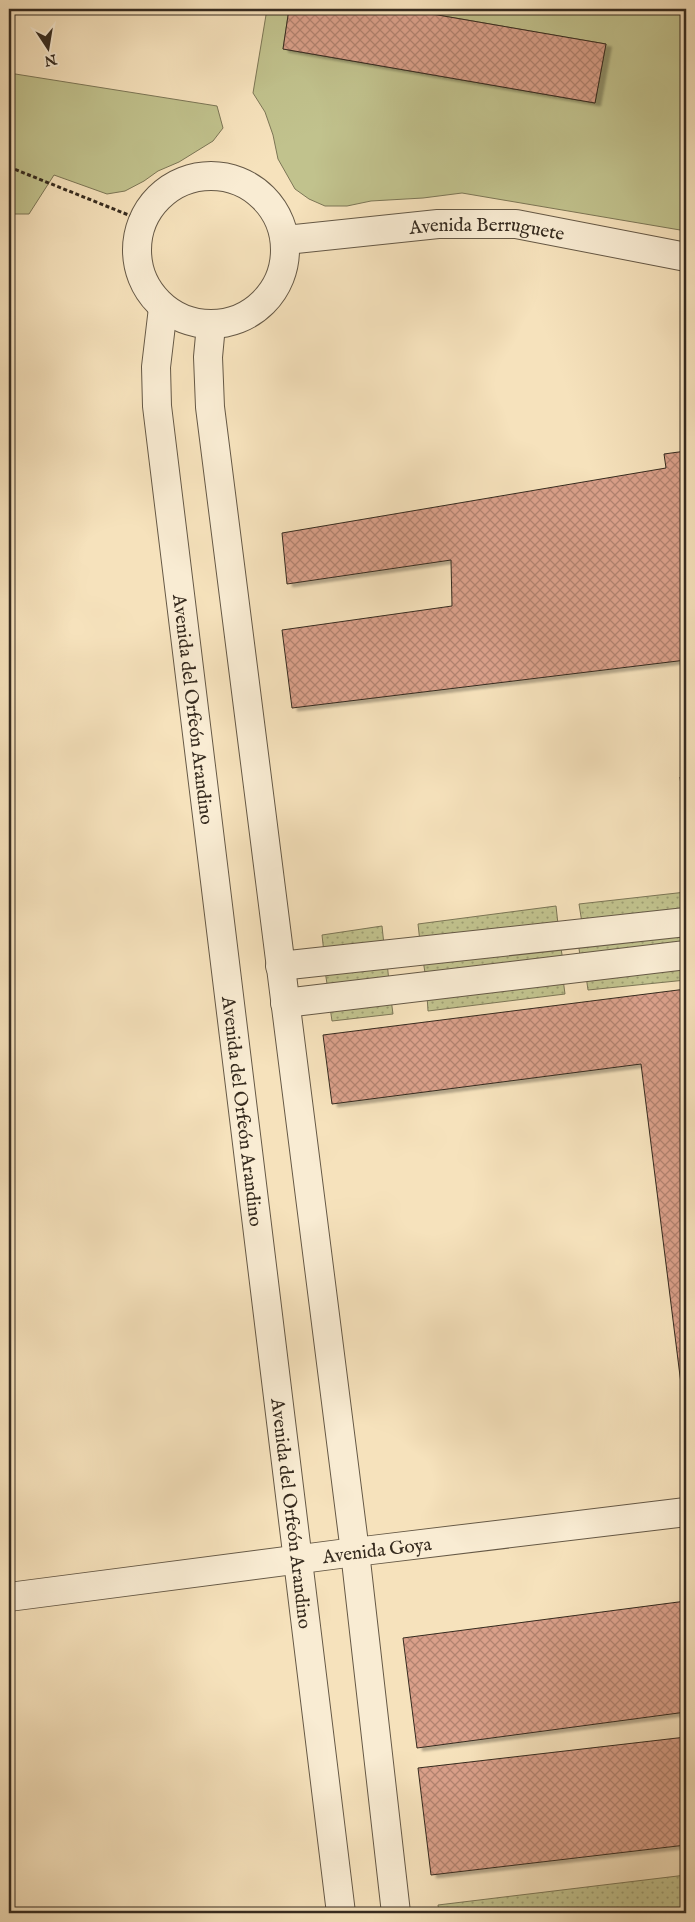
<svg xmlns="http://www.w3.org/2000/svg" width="695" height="1922" font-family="'IM FELL English',serif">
	<defs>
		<pattern id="garden-dots" width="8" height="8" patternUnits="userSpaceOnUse" patternTransform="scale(1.25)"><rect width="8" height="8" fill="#c1c28d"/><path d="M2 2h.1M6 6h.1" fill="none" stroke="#9e9e73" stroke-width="1.8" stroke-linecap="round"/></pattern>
		<pattern id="building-cross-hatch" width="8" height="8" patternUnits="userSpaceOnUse" patternTransform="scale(1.25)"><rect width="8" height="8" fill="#daa08a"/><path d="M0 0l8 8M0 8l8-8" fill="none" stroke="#b28370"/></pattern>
		<filter id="shadow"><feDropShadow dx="5.5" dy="3" stdDeviation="1" flood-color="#0004"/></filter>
	</defs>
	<rect width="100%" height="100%" fill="#f6e2bc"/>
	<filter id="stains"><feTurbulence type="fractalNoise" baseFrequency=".004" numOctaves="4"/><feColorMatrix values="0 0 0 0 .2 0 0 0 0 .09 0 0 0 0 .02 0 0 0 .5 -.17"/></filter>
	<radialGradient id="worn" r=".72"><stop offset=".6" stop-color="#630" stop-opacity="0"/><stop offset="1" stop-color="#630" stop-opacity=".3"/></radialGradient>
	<!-- grass -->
	<g fill="#c1c28d" stroke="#7c7656">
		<polygon points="267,9 289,9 283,49 595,103 606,44 403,9 686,9 686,231 462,193 423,198 371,201 347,206 325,206 309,199 295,189 278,159 273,135 265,112 253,93"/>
		<polygon points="9,73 217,106 223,128 213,141 179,162 158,171 144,181 125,191 107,194 54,175 29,214 9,214"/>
	</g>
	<!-- garden -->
	<g fill="url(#garden-dots)" stroke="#7c7656">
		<polygon points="686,892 686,910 582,923 579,904"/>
		<polygon points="556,906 558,924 420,942 418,924"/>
		<polygon points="382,926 384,945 324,953 322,935"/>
		<polygon points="686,927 686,946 581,962 578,942"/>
		<polygon points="560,942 563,961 426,979 423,960"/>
		<polygon points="387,962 389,982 328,990 325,971"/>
		<polygon points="686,965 686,980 588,990 586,976"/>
		<polygon points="563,979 565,994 428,1011 427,996"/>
		<polygon points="391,999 393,1014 332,1021 330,1007"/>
		<polygon points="686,1875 686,1913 439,1913 438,1905"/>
	</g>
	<!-- building -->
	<g fill="url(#building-cross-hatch)" stroke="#362b1f" filter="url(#shadow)">
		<polygon points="289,9 403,9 606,44 595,103 283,49"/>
		<polygon points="686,451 686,660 292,708 282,630 452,606 451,560 287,584 282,533 666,468 664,454"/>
		<polygon points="686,776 686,820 685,820 680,777"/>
		<polygon points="686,989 686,1424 641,1064 332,1104 323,1035"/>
		<polygon points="686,1601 686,1712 417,1748 403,1638"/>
		<polygon points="686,1737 686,1845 431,1875 418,1768"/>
	</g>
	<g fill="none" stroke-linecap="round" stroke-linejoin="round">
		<defs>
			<g id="street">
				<circle cx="211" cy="250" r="74"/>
				<path id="s1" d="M286,240L438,224H516L686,257"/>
				<path id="s2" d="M163,308L156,367L157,406L341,1913"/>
				<polyline points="211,325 208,357 210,407 355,1552 396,1913"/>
				<polyline points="280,966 686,922"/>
				<polyline points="285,1003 686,955"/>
				<path id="s3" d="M9,1597L355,1552L686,1512"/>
			</g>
		</defs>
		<!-- street casing -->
		<use href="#street" stroke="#665946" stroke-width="30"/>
		<!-- path -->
		<polyline stroke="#362b1f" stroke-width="3" stroke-dasharray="4 2.5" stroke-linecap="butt" points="9,167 141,220"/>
		<!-- street -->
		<use href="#street" stroke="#f9ecd3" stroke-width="28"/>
	</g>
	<g text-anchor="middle" stroke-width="4" stroke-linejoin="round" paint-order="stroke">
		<!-- street labels -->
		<g font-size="19" fill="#362b1f" stroke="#f9ecd3">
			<text dy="7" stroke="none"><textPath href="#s1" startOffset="202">Avenida Berruguete</textPath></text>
			<text dy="7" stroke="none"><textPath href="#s2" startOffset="404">Avenida del Orfeón Arandino</textPath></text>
			<text dy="7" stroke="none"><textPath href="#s2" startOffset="809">Avenida del Orfeón Arandino</textPath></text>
			<text dy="7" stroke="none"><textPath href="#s2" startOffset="1214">Avenida del Orfeón Arandino</textPath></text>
			<text dy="7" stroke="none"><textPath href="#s3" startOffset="371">Avenida Goya</textPath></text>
		</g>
	</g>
	<!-- margin -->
	<rect width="695" height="1922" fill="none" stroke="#f6e2bc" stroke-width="30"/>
	<rect x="10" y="10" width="675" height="1902" fill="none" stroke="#362b1f" stroke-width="2.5"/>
	<rect x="15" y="15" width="665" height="1892" fill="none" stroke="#362b1f"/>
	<!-- north arrow -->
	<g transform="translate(48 48) rotate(168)" stroke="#f9ecd3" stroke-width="4" paint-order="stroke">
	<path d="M0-4L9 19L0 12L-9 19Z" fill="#362b1f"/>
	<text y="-8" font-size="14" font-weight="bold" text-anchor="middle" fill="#362b1f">N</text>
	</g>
	<rect width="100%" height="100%" filter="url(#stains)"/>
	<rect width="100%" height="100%" fill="url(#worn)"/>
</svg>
